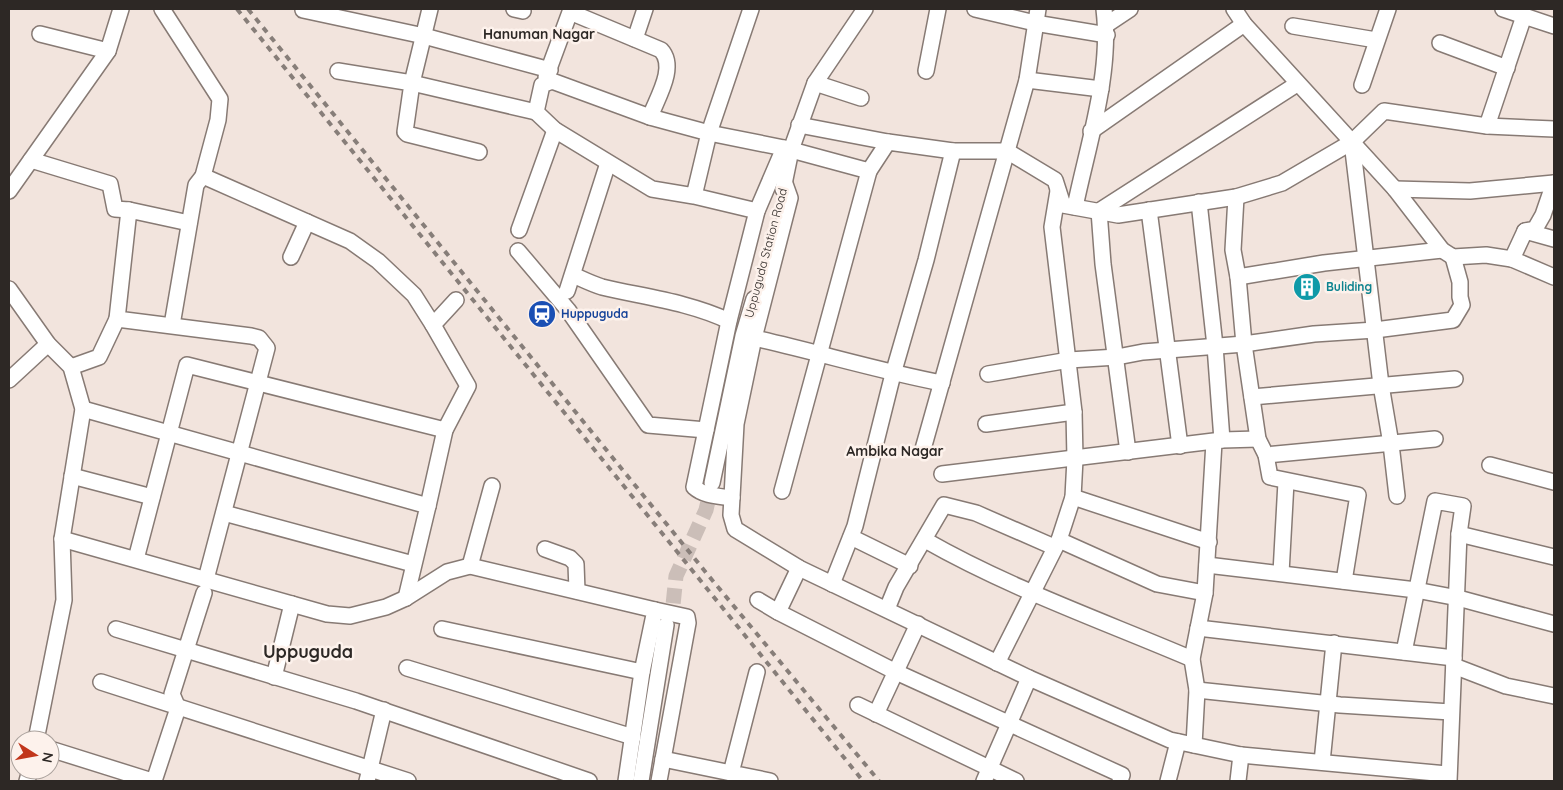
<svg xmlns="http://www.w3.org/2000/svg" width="1563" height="790" font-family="Quicksand,sans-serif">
	<rect width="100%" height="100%" fill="#f2e4dd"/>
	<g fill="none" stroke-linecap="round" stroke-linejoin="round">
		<!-- minor-tunnel -->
		<polyline stroke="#cbbeb8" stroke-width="15" stroke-dasharray="15 8" stroke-linecap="butt" points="666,625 673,605 676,576 706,510 712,483"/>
		<defs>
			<g id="minor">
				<polyline points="162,9 220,99 218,120 203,176 196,185 172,325"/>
				<polyline points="430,9 412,83 536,112"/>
				<polyline points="514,9 523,11"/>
				<polyline points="751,9 709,133 784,148 869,171 888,142 953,151 1007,151 1055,180 1063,205 1118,215 1236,197 1282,183 1352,142 1384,111 1487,126 1554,129"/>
				<polyline points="975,9 1035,23 1107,35"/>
				<polyline points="1234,9 1244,24 1395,189 1442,250 1453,257 1486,255 1512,259 1525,231 1535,229 1543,215 1554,183"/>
				<polyline points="1503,9 1554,26"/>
				<polyline points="303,10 424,36 550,70"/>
				<polyline points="1106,25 1130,9"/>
				<polyline points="1293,26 1376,40"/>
				<polyline points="40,34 108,51"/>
				<polyline points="635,39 645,9"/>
				<polyline points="1440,43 1507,68"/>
				<polyline points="338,71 412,83 405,132 407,134 479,152"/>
				<polyline points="926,71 938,9"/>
				<path d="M546,77L570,12L661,50C677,67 657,98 650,117"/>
				<polyline points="1027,80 1101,89"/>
				<polyline points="815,83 861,98"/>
				<polyline points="1362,85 1388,9"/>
				<polyline points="799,125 888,142"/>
				<polyline points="1487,126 1524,16"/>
				<polyline points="1091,131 1244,24"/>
				<polyline points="1352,142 1381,385 1391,444 1397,496"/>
				<polyline points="31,160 110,184 115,209 129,210"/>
				<polyline points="203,176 350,241 378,261 414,295 433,325"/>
				<polyline points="784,181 790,198 754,338 736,424 731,515 735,529 799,568 1029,678 1170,740 1241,755 1447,774"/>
				<polyline points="783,189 791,150 815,83 865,9"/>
				<polyline points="1395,189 1470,191 1554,183"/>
				<polyline points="9,191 108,51 121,9"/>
				<polyline points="694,196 652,189 555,130 536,112 542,85 552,81 650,117 709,133 694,196 757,211"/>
				<polyline points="1236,197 1233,250 1238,277 1244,344 1258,439 1266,455 1270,477 1358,495 1344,581"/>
				<polyline points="1199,202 1215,346 1222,440"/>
				<path d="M1075,207C1088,144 1112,73 1104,9"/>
				<polyline points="1149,210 1180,446"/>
				<polyline points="189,223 129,210 117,319 251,336 259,338 267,348 206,579"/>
				<polyline points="519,230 555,130"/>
				<polyline points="1525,231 1554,239"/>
				<polyline points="518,251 568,310 648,425 706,430"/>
				<polyline points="291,257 307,222"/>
				<polyline points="1512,259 1554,277"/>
				<path d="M573,275C582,279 592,284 602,287C644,297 689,302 729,321"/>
				<polyline points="1238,277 1324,263 1442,250"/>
				<polyline points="9,289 48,344 71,367 83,409 62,539 64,600 36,740"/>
				<polyline points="567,291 608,163"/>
				<path d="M754,338C817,352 879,371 942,383"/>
				<polyline points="71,367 99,357 117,319"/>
				<polyline points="988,374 1069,360 1117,357 1143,352 1244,344 1314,334 1375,330 1453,320 1462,305 1460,297 1460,282 1453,257"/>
				<polyline points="9,380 48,344"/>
				<polyline points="1252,397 1455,379"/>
				<polyline points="83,409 428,506 406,598"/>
				<polyline points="986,424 1074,412"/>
				<polyline points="923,449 1027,80 1038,9"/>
				<polyline points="1128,452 1103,264 1099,211 1297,84"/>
				<polyline points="1266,455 1435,439"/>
				<polyline points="1490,465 1554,482"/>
				<polyline points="942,474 1222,440 1258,439"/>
				<polyline points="72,476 152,497"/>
				<polyline points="712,483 743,336 754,299"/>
				<polyline points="782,491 869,171"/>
				<polyline points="1073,497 1209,542"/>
				<path d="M732,498C718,496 704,496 694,487L729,321L757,211L784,148"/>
				<polyline points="428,506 445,430 468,386 433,325 456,300"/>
				<polyline points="224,513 413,564"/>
				<polyline points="1459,534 1554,557"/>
				<polyline points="851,537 910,566"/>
				<polyline points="62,539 327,614 350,616 386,607 406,598 447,572 470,566 655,610 642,672 626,781"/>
				<path d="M925,540C1009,588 1103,621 1192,659"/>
				<polyline points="1059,540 1157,584 1205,593"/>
				<polyline points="545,549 570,558 576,564 577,591"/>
				<polyline points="136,559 187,365 445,430"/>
				<polyline points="1207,565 1416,590 1458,598 1554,624"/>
				<polyline points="470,566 492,486"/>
				<polyline points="1281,573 1286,482"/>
				<polyline points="832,584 855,526 893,374 926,260 953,151"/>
				<polyline points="758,600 778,612 896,672 1122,775 1120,781"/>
				<polyline points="887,609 896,587 944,505 976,513 1054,547"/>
				<polyline points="655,610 687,617 688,623 659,781"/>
				<polyline points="778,612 799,568"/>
				<polyline points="1198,628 1454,658"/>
				<polyline points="116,629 356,701 589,781"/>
				<polyline points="442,629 642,672"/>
				<polyline points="1404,652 1435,501 1463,506 1459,534 1449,781"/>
				<polyline points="997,663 1059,540 1073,497 1075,459 1074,412 1052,227 1058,191"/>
				<polyline points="1454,666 1506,686 1554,696"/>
				<polyline points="407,668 633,737"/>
				<polyline points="757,672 731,773 770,781"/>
				<polyline points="274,677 292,604"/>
				<polyline points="101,682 408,781"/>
				<polyline points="1197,690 1340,705 1451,712"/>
				<polyline points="858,705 1016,781"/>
				<polyline points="876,714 918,624"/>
				<polyline points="1194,745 1197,690 1192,659 1205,593 1214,442"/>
				<polyline points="50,749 152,781"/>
				<polyline points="663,759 731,773"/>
				<polyline points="1322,762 1334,643"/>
				<polyline points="27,781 30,770"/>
				<polyline points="154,781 178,708 172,694 204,593"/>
				<polyline points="367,781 384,710"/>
				<polyline points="641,781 666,625"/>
				<polyline points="984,781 1029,678"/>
				<polyline points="1168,781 1178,742"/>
				<polyline points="1238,781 1241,755"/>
			</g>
		</defs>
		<!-- minor casing -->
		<use href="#minor" stroke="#877a74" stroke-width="18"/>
		<!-- minor -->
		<use href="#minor" stroke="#fff" stroke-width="15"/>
		<!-- rail -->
		<g stroke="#877e79" stroke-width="4" stroke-dasharray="6 6" stroke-linecap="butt">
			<polyline points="237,9 863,781"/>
			<polyline points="248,9 708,575 879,781"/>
		</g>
	</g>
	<!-- icons -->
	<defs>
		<symbol id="building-disc" viewBox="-11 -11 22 22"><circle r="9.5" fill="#0f9aa8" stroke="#fdf2ec"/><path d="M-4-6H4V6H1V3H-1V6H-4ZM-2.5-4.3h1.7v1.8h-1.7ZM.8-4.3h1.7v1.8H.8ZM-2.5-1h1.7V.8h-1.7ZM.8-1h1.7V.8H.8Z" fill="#fff"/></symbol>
		<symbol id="station-disc" viewBox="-11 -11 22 22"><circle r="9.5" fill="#1a4fb4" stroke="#fdf2ec"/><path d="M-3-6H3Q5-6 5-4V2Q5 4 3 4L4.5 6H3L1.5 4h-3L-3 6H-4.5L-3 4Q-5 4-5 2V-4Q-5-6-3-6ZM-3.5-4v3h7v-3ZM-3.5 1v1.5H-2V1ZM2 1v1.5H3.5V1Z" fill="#fff"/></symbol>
	</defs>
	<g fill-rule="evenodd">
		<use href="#building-disc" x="1291" y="271" width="32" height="32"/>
		<use href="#station-disc" x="526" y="298" width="32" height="32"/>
	</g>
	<g text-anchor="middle" stroke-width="5" stroke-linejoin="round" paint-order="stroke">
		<!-- street labels -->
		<g font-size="12" fill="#2d2825" stroke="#fdf2ec">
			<text transform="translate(766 253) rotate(-75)" y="4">Uppuguda Station Road</text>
		</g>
		<!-- culture labels -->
		<g font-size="12" font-weight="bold" fill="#0d838f" stroke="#fdf2ec" text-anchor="start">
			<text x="1326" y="291">Buliding</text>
		</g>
		<!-- transit labels -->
		<g font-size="12" font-weight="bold" fill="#164399" stroke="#fdf2ec" text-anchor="start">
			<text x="561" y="318">Huppuguda</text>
		</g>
		<!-- neighbourhood labels -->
		<g font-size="14" font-weight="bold" fill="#2d2825" stroke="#fdf2ec">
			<text x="539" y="39">Hanuman Nagar</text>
			<text x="895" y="456">Ambika Nagar</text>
		</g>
		<!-- district labels -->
		<g font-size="18" font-weight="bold" fill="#2d2825" stroke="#fdf2ec">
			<text x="308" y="658">Uppuguda</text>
		</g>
	</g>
	<!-- border -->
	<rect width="1563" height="790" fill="none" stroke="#2d2825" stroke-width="20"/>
	<!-- north arrow -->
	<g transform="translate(35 755) rotate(101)"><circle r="24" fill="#fdf2ec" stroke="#aaa19c"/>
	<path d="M0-4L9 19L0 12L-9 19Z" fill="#c1361b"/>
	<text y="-8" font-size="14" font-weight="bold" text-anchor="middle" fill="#2d2825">N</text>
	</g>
</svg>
